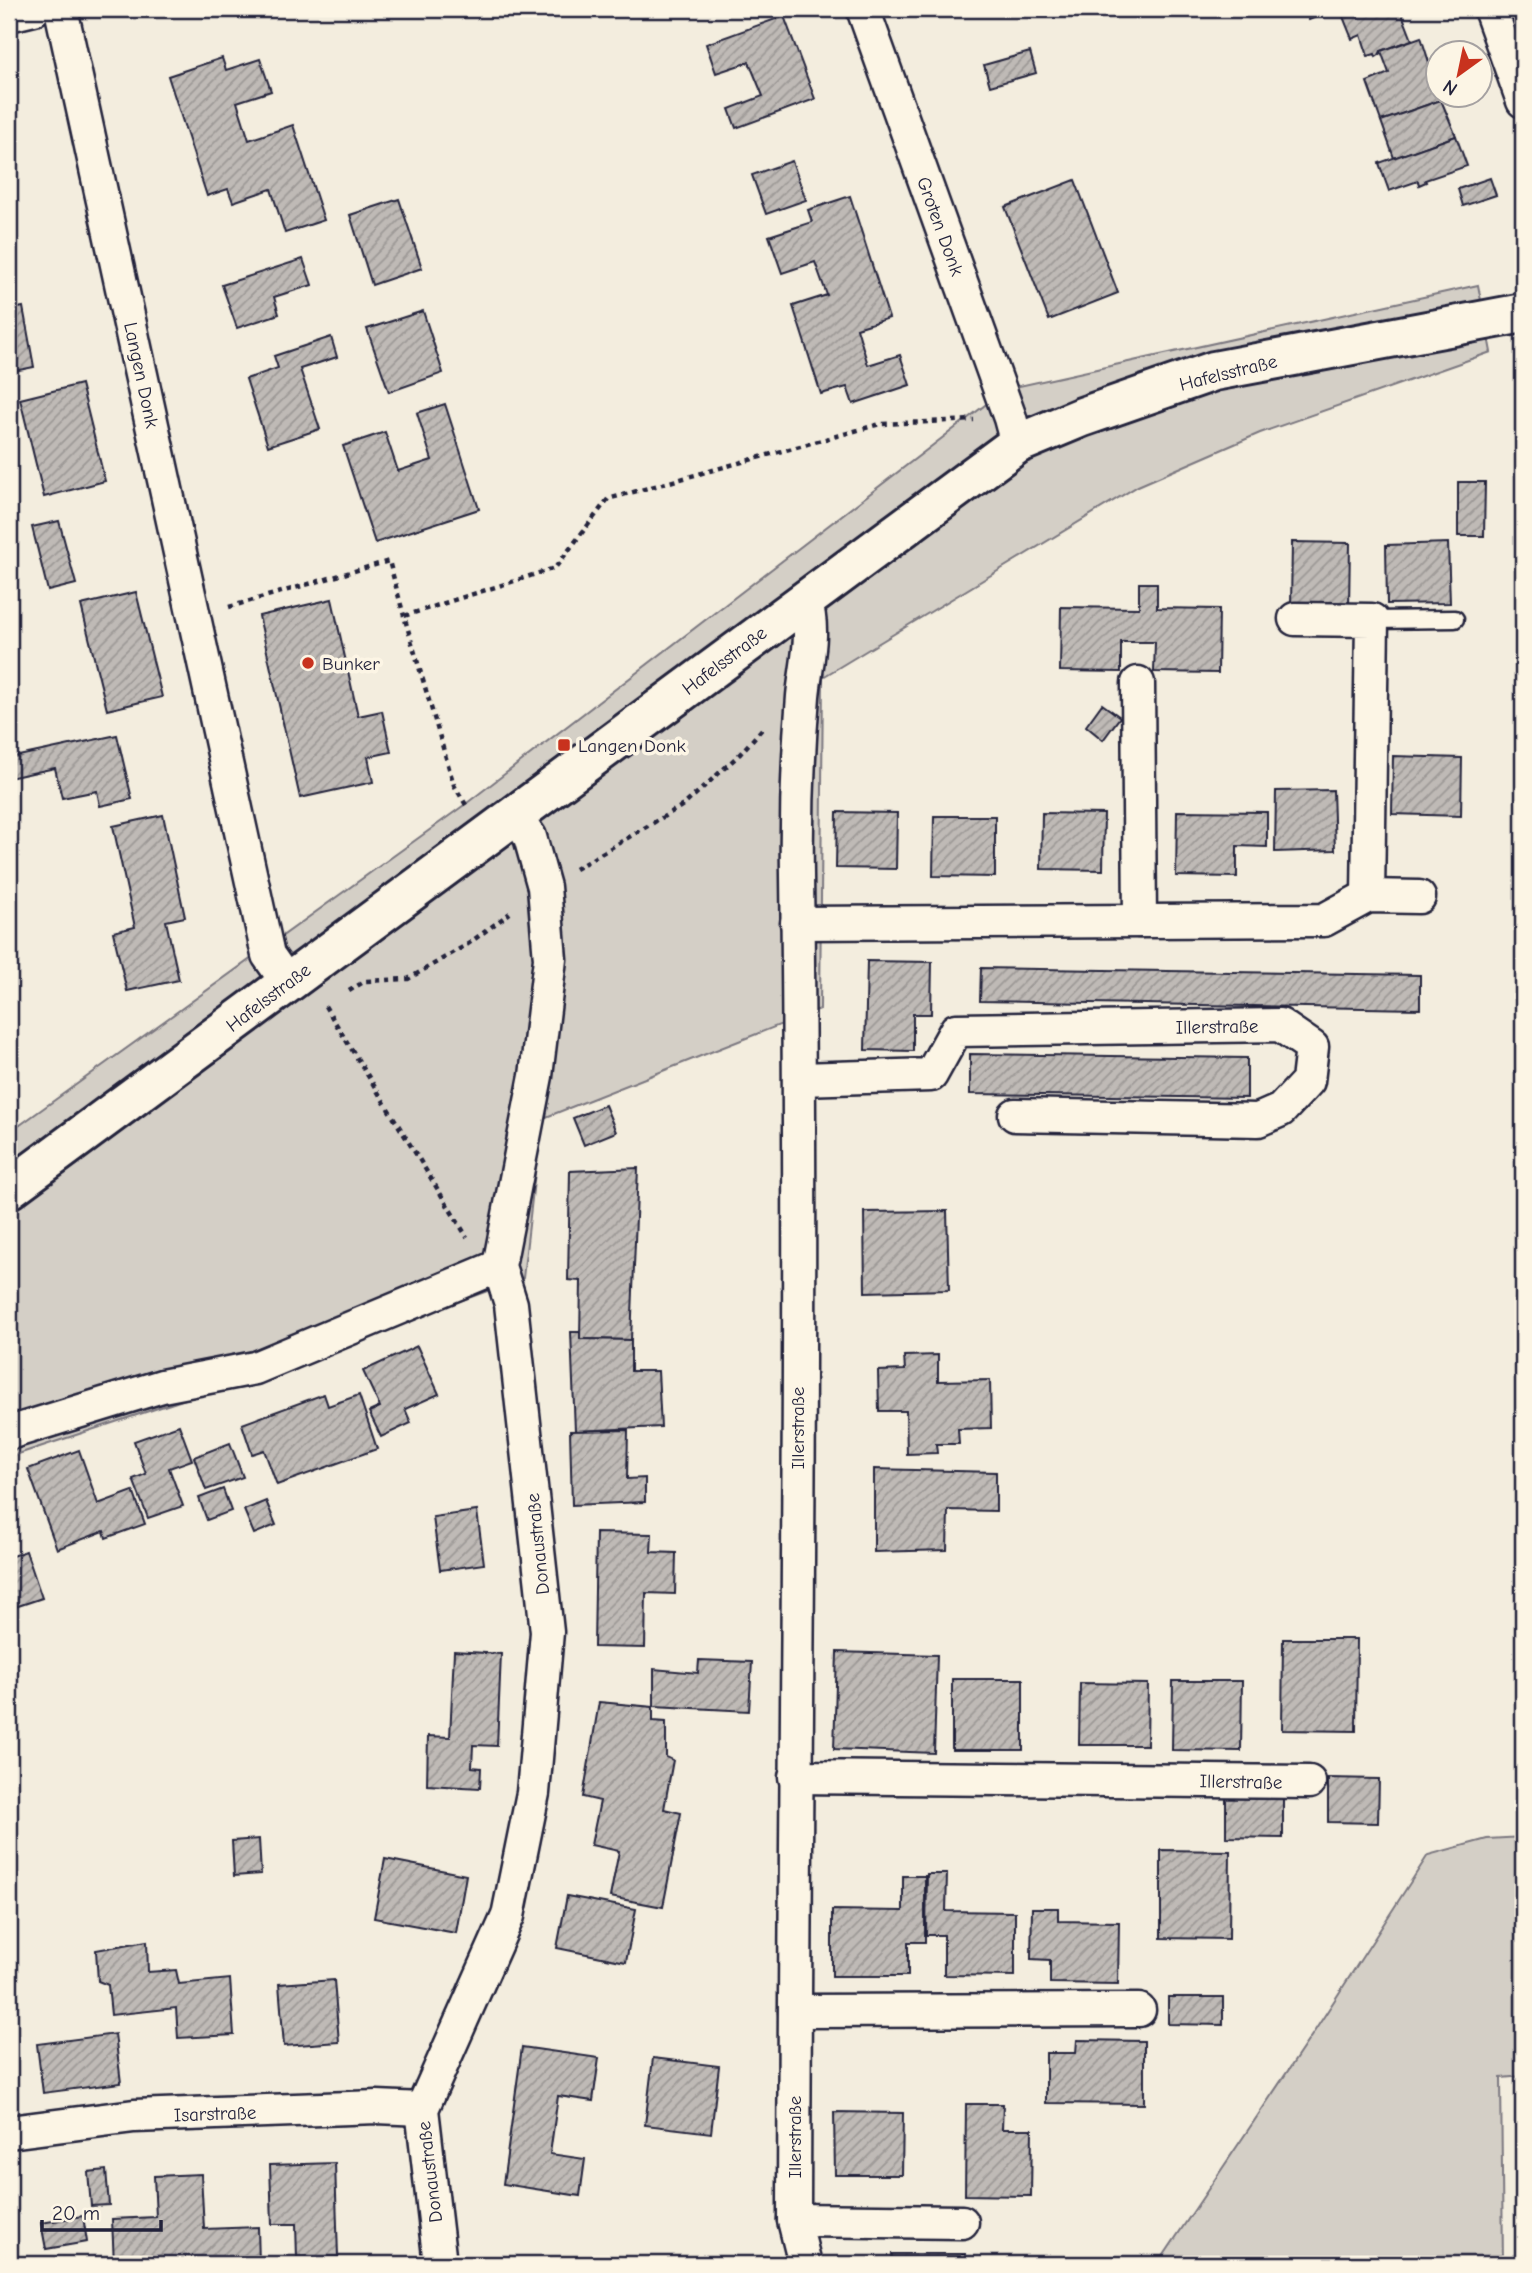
<svg xmlns="http://www.w3.org/2000/svg" width="1532" height="2273" font-family="'Comic Neue',sans-serif">
	<defs>
		<pattern id="building-hatch" width="6" height="6" patternUnits="userSpaceOnUse" patternTransform="scale(1.75)"><rect width="6" height="6" fill="#bfbab6"/><path d="M-1 1l2-2M0 6l6-6M5 7l2-2" fill="none" stroke="#9b9795"/></pattern>
	</defs>
	<rect width="100%" height="100%" fill="#f3edde"/>
	<filter id="ink" filterUnits="userSpaceOnUse"><feTurbulence type="fractalNoise" baseFrequency=".0143" numOctaves="2"/><feDisplacementMap in="SourceGraphic" scale="14" xChannelSelector="R" yChannelSelector="G"/><feConvolveMatrix kernelMatrix="1 2 1 2 8 2 1 2 1" color-interpolation-filters="sRGB"/></filter>
	<g filter="url(#ink)">
		<!-- green -->
		<g fill="#d4cfc6" stroke="#7b7880" stroke-width="2">
			<polygon points="1478,285 1491,352 1260,433 1138,486 823,677 820,1009 541,1119 523,1278 240,1381 9,1457 9,1133 467,803 1006,389"/>
			<polygon points="1523,1837 1523,2076 1501,2078 1503,2264 1158,2264 1314,2032 1428,1855 1487,1839"/>
		</g>
		<!-- building -->
		<g fill="url(#building-hatch)" stroke="#22223b" stroke-width="2">
			<polygon points="1304,9 1328,9 1329,12 1309,20"/>
			<polygon points="1356,9 1400,9 1412,40 1381,51 1379,55 1376,57 1375,54 1368,56 1361,35 1352,39 1342,14"/>
			<polygon points="784,16 815,99 736,128 729,109 763,96 749,62 716,73 706,44"/>
			<polygon points="1421,37 1441,100 1381,121 1367,82 1389,73 1381,51"/>
			<polygon points="1030,52 1036,73 990,86 984,65"/>
			<polygon points="222,58 226,70 260,59 271,91 237,102 249,140 293,125 324,220 285,233 271,189 233,202 228,189 207,196 168,76"/>
			<polygon points="1441,100 1456,136 1394,158 1381,121"/>
			<polygon points="1456,136 1467,166 1425,180 1426,182 1419,185 1418,181 1389,191 1379,163"/>
			<polygon points="792,161 806,200 766,214 752,175"/>
			<polygon points="1490,178 1496,195 1463,206 1458,189"/>
			<polygon points="1075,180 1118,293 1049,320 1005,207"/>
			<polygon points="850,196 889,318 857,328 868,365 900,355 910,385 853,404 847,387 821,394 793,306 827,295 815,262 782,273 769,236 812,222 808,210"/>
			<polygon points="399,199 422,268 372,285 350,215"/>
			<polygon points="303,259 312,285 274,297 279,314 237,328 222,285"/>
			<polygon points="23,307 34,367 9,372 9,310"/>
			<polygon points="423,311 443,373 389,392 367,329"/>
			<polygon points="331,337 337,357 300,369 320,429 268,446 246,379 278,368 274,356"/>
			<polygon points="1523,378 1523,683 1518,683"/>
			<polygon points="81,384 105,481 44,497 20,399"/>
			<polygon points="445,404 479,509 375,543 343,446 385,432 398,471 432,460 417,413"/>
			<polygon points="1458,482 1485,482 1484,536 1458,536"/>
			<polygon points="59,521 76,584 48,591 32,527"/>
			<polygon points="1292,542 1350,543 1349,608 1291,608"/>
			<polygon points="1448,543 1450,603 1387,604 1386,545"/>
			<polygon points="1139,583 1157,583 1157,608 1219,609 1218,673 1154,672 1155,642 1121,642 1121,672 1060,671 1061,607 1139,608"/>
			<polygon points="136,592 162,697 107,710 81,605"/>
			<polygon points="332,599 358,716 382,711 391,752 368,757 373,782 300,798 259,616"/>
			<polygon points="1102,704 1120,717 1103,740 1086,726"/>
			<polygon points="117,735 132,799 100,806 97,791 62,798 55,768 9,778 9,758"/>
			<polygon points="1393,756 1462,758 1461,816 1392,814"/>
			<polygon points="1333,790 1335,850 1275,852 1276,791"/>
			<polygon points="1177,811 1267,812 1267,847 1237,846 1237,877 1176,876"/>
			<polygon points="837,812 897,813 896,869 836,868"/>
			<polygon points="1042,813 1104,814 1103,870 1041,869"/>
			<polygon points="163,815 185,917 166,921 179,980 127,991 113,932 135,927 113,826"/>
			<polygon points="934,816 995,816 995,877 933,876"/>
			<polygon points="867,961 932,962 931,1014 913,1014 913,1051 865,1050"/>
			<polygon points="981,968 1420,975 1420,1009 980,1001"/>
			<polygon points="970,1054 1247,1058 1247,1098 970,1094"/>
			<polygon points="605,1105 616,1132 584,1145 573,1118"/>
			<polygon points="638,1168 631,1340 580,1339 581,1281 568,1280 570,1171"/>
			<polygon points="947,1211 949,1290 865,1292 864,1212"/>
			<polygon points="571,1332 580,1332 580,1339 631,1340 631,1371 658,1371 661,1427 575,1431"/>
			<polygon points="417,1346 439,1394 405,1409 411,1423 381,1437 369,1412 380,1407 363,1371"/>
			<polygon points="938,1355 938,1381 990,1380 991,1428 958,1429 959,1444 936,1444 937,1453 907,1454 906,1411 879,1411 878,1371 905,1370 904,1356"/>
			<polygon points="324,1394 328,1406 359,1395 377,1449 277,1485 264,1450 252,1454 242,1424"/>
			<polygon points="179,1425 192,1460 169,1468 183,1506 148,1518 133,1479 146,1474 134,1441"/>
			<polygon points="628,1430 627,1479 645,1478 645,1502 572,1505 570,1431"/>
			<polygon points="230,1443 243,1477 206,1490 194,1457"/>
			<polygon points="79,1450 98,1504 133,1491 145,1524 106,1538 104,1531 57,1549 28,1469"/>
			<polygon points="874,1469 996,1472 996,1511 948,1510 947,1550 874,1552"/>
			<polygon points="223,1489 231,1511 207,1520 199,1498"/>
			<polygon points="266,1501 276,1525 254,1534 244,1510"/>
			<polygon points="477,1511 484,1564 440,1570 433,1517"/>
			<polygon points="596,1533 652,1534 651,1552 676,1553 675,1594 646,1593 645,1648 594,1647"/>
			<polygon points="26,1551 42,1598 9,1609 9,1557"/>
			<polygon points="1283,1639 1357,1639 1356,1731 1282,1730"/>
			<polygon points="454,1651 501,1654 497,1746 473,1745 472,1767 481,1768 480,1788 427,1785 428,1736 450,1737"/>
			<polygon points="837,1652 937,1655 934,1753 834,1749"/>
			<polygon points="699,1660 752,1662 749,1711 654,1706 654,1669 698,1673"/>
			<rect x="952" y="1679" width="71" height="71"/>
			<polygon points="1173,1681 1242,1681 1241,1751 1172,1750"/>
			<polygon points="1080,1683 1148,1684 1147,1745 1079,1745"/>
			<polygon points="599,1702 653,1707 653,1721 666,1722 666,1757 673,1760 664,1809 681,1813 663,1907 610,1897 619,1851 591,1845 600,1801 583,1797"/>
			<polygon points="1328,1778 1379,1779 1378,1823 1328,1822"/>
			<polygon points="1226,1797 1283,1798 1283,1838 1226,1837"/>
			<polygon points="259,1839 261,1874 234,1876 232,1841"/>
			<polygon points="1161,1850 1230,1851 1229,1939 1161,1938"/>
			<polygon points="385,1859 466,1875 456,1933 374,1918"/>
			<polygon points="927,1874 947,1874 946,1911 1015,1912 1015,1976 944,1975 944,1935 926,1935"/>
			<polygon points="903,1876 925,1876 925,1942 908,1942 908,1976 832,1976 832,1910 903,1911"/>
			<polygon points="567,1896 636,1909 626,1962 557,1948"/>
			<polygon points="1032,1908 1058,1908 1058,1921 1119,1922 1118,1984 1050,1983 1050,1960 1031,1959"/>
			<polygon points="147,1941 148,1972 176,1970 179,1984 230,1979 234,2035 178,2038 176,2008 111,2015 108,1985 98,1981 96,1950"/>
			<polygon points="334,1980 339,2042 284,2046 279,1984"/>
			<polygon points="1168,1997 1223,1997 1223,2025 1168,2024"/>
			<polygon points="115,2034 121,2083 43,2093 37,2044"/>
			<polygon points="1077,2040 1144,2041 1144,2104 1046,2103 1046,2053 1076,2053"/>
			<polygon points="522,2047 599,2058 593,2101 558,2096 550,2154 585,2159 580,2196 503,2184"/>
			<polygon points="653,2058 719,2066 711,2133 645,2125"/>
			<polygon points="966,2104 1003,2104 1002,2129 1032,2129 1031,2196 965,2195"/>
			<polygon points="834,2112 903,2113 902,2175 835,2175"/>
			<polygon points="335,2163 338,2257 297,2258 296,2224 272,2224 270,2165"/>
			<polygon points="106,2170 109,2205 91,2206 88,2172"/>
			<polygon points="201,2174 204,2229 258,2227 259,2264 183,2264 183,2262 114,2264 112,2219 156,2217 154,2176"/>
			<polygon points="83,2216 87,2242 46,2249 41,2223"/>
			<rect x="892" y="2254" width="73" height="10"/>
		</g>
		<g fill="none" stroke-linecap="round" stroke-linejoin="round">
			<defs>
				<polyline id="lane" points="1372,620 1455,619"/>
				<g id="street">
					<polyline points="61,9 268,955 287,982"/>
					<polyline points="863,9 1010,418 1017,444"/>
					<polyline points="1490,9 1523,101"/>
					<polyline points="9,15 34,9"/>
					<polyline points="1295,619 1372,620 1368,896"/>
					<polyline points="1138,683 1140,921"/>
					<polyline points="797,923 1324,920 1368,896 1419,897"/>
					<polyline points="800,1079 931,1075 956,1030 1280,1025 1312,1047 1308,1081 1281,1110 1258,1120 1015,1115"/>
					<polyline points="9,1433 162,1386 255,1368 499,1266"/>
					<polyline points="795,1777 1309,1782"/>
					<polyline points="795,2011 1139,2010"/>
					<polyline points="9,2132 134,2116 377,2107 422,2109"/>
					<polyline points="794,2220 962,2222"/>
					<polyline points="440,2264 422,2109 508,1916 533,1793 547,1632 511,1304 499,1266 536,1076 550,959 544,887 530,837 515,815"/>
					<path d="M805,2264L794,2220C795,1772 803,1324 797,875C796,815 798,756 803,696C806,664 816,631 805,600"/>
				</g>
				<polyline id="secondary" points="9,1189 1017,444 1082,417 1214,371 1523,313"/>
			</defs>
			<!-- lane casing -->
			<use href="#lane" stroke="#22223b" stroke-width="21"/>
			<!-- street casing -->
			<use href="#street" stroke="#22223b" stroke-width="37"/>
			<!-- secondary casing -->
			<use href="#secondary" stroke="#22223b" stroke-width="44"/>
			<!-- path -->
			<g stroke="#22223b" stroke-width="4.5" stroke-dasharray="5 5" stroke-linecap="butt">
				<polyline points="229,607 389,561 404,616"/>
				<polyline points="466,805 454,785 404,616 555,568 608,499 880,424 974,420"/>
				<polyline points="575,869 685,804 740,754 763,728"/>
				<polyline points="349,991 365,981 408,979 468,944 510,913"/>
				<polyline points="325,1006 467,1237"/>
			</g>
			<!-- lane -->
			<use href="#lane" stroke="#fcf5e5" stroke-width="16"/>
			<!-- street -->
			<use href="#street" stroke="#fcf5e5" stroke-width="32"/>
			<!-- secondary -->
			<use href="#secondary" stroke="#fcf5e5" stroke-width="38"/>
		</g>
	</g>
	<!-- markers -->
	<g fill="#c8321e" stroke="#fcf5e5" stroke-width="2.5">
		<circle cx="308" cy="663" r="7"/>
		<rect x="557" y="738" width="14" height="14" rx="3.5"/>
	</g>
	<g text-anchor="middle" stroke-width="7" stroke-linejoin="round" paint-order="stroke">
		<!-- street labels -->
		<g font-size="19" fill="#22223b" stroke="#fcf5e5">
			<text transform="translate(941 226) rotate(70)" y="7">Groten Donk</text>
			<text transform="translate(1228 372) rotate(-14)" y="7">Hafelsstraße</text>
			<text transform="translate(142 375) rotate(78)" y="7">Langen Donk</text>
			<text transform="translate(724 660) rotate(-37)" y="7">Hafelsstraße</text>
			<text transform="translate(268 997) rotate(-37)" y="7">Hafelsstraße</text>
			<text transform="translate(1217 1026) rotate(-1)" y="7">Illerstraße</text>
			<text transform="translate(797 1428) rotate(-90)" y="7">Illerstraße</text>
			<text transform="translate(537 1544) rotate(-96)" y="7">Donaustraße</text>
			<text transform="translate(1241 1781) rotate(1)" y="7">Illerstraße</text>
			<text transform="translate(215 2113) rotate(-2)" y="7">Isarstraße</text>
			<text transform="translate(794 2137) rotate(-90)" y="7">Illerstraße</text>
			<text transform="translate(429 2172) rotate(-97)" y="7">Donaustraße</text>
		</g>
		<!-- poi labels -->
		<g font-size="19" fill="#22223b" stroke="#fcf5e5" text-anchor="start">
			<text x="322" y="670">Bunker</text>
			<text x="578" y="752">Langen Donk</text>
		</g>
	</g>
	<!-- margin -->
	<rect width="1532" height="2273" fill="none" stroke="#fcf5e5" stroke-width="35"/>
	<rect x="18" y="18" width="1497" height="2238" fill="none" stroke="#22223b" stroke-width="2.5" filter="url(#ink)"/>
	<!-- north arrow -->
	<g transform="translate(1459 74) rotate(213)"><circle r="33" fill="#fcf5e5" stroke="#a5a1a1" stroke-width="2"/>
	<path d="M0-5L12 26L0 18L-12 26Z" fill="#c8321e"/>
	<text y="-10" font-size="19" font-weight="bold" text-anchor="middle" fill="#22223b">N</text>
	</g>
	<!-- scale -->
	<path d="M42 2220v10h119v-10" fill="none" stroke="#22223b" stroke-width="3.5"/>
	<text x="52" y="2220" font-size="21" fill="#22223b" stroke="#fcf5e5" stroke-width="5" paint-order="stroke">20 m</text>
</svg>
